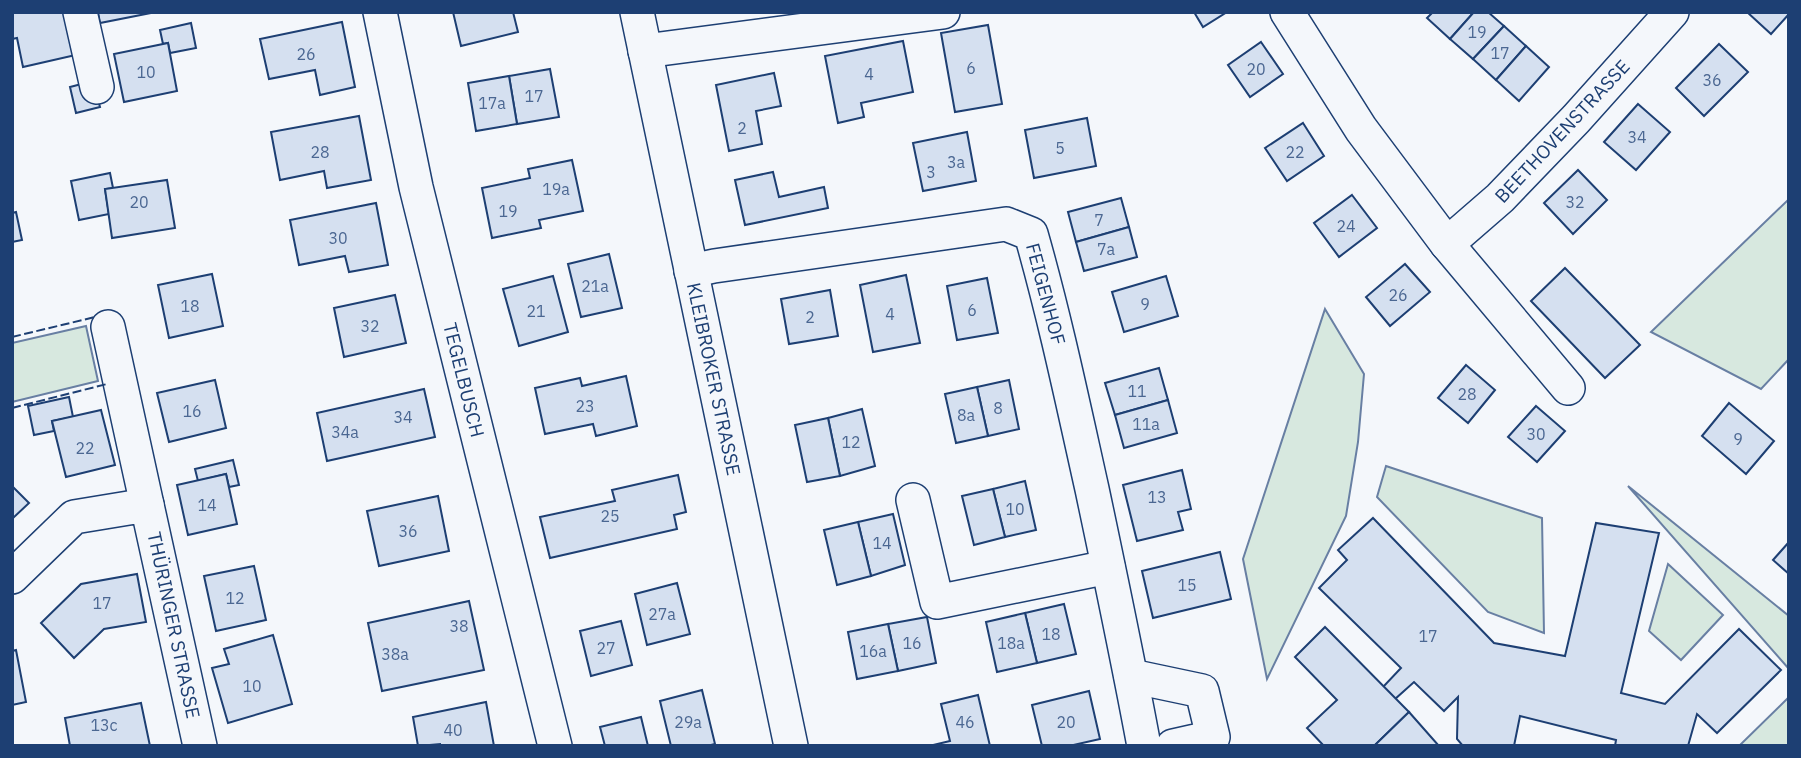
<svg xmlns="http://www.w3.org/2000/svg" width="1801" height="758" font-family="'IBM Plex Sans',sans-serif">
	<rect width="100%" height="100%" fill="#f4f7fb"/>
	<!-- green -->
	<g fill="#d7e8df" stroke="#687fa3" stroke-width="2">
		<polygon points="1789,199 1789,359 1761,389 1651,332"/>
		<polygon points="1325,309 1364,374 1358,442 1346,516 1267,679 1243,559"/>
		<polygon points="86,326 98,381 12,402 12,343"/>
		<polygon points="1386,466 1542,518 1544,633 1488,612 1377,497"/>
		<polygon points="1628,486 1789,616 1789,669"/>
		<polygon points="1668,564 1723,615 1681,660 1649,631"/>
		<polygon points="1789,697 1789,746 1739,746"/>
	</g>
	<!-- building -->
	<g fill="#d5e0f0" stroke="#1d3f73" stroke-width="2">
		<polygon points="12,12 71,12 80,54 23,67 17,38 12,39"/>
		<polygon points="98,12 156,12 100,23"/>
		<polygon points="453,12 513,12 518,32 461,46"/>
		<polygon points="1194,12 1227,12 1203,27"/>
		<polygon points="1433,12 1474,12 1450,39 1427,18"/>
		<polygon points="1474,12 1488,12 1504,26 1473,59 1450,39"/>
		<polygon points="1747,12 1789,12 1789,14 1771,34"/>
		<polygon points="342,22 355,87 320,95 315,70 269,79 260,39"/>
		<polygon points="191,23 196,48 170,53 168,43 163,44 160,30"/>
		<polygon points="988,25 1002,104 955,112 941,33"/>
		<polygon points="1504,26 1526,46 1496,80 1473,59"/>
		<polygon points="903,41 913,92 861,103 864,117 838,123 825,56"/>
		<polygon points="1261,42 1283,74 1250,97 1228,65"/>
		<polygon points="168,43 177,91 124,102 114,54"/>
		<polygon points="1719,44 1748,72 1704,116 1676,88"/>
		<polygon points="1526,46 1549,67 1519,101 1496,80"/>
		<polygon points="550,69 559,117 517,124 509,76"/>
		<polygon points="774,73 781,106 756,111 762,144 729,151 716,85"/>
		<polygon points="509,76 517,124 476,131 468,83"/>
		<polygon points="93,81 100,107 76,113 70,87"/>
		<polygon points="1638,104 1670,132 1636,170 1604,142"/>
		<polygon points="359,116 371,180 327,188 324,171 280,180 271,132"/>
		<polygon points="1087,118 1096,166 1034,178 1025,130"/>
		<polygon points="1303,123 1324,156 1287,181 1265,148"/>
		<polygon points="967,132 976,181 923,191 913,143"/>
		<polygon points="572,160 583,211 539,220 541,228 492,238 482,188 530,178 528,169"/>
		<polygon points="1578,170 1607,200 1573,234 1544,203"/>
		<polygon points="773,172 779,197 824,187 828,208 745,225 735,180"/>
		<polygon points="110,173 113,188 105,189 109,214 79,220 71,181"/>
		<polygon points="167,180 175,228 112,238 105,189"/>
		<polygon points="1352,195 1377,228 1339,257 1314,223"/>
		<polygon points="1121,198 1129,227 1076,242 1068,212"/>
		<polygon points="376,203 388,265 349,272 345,256 299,265 290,220"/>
		<polygon points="16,212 22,240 12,242 12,213"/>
		<polygon points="1129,227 1137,257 1084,271 1076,242"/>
		<polygon points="609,254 622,308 581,317 568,264"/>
		<polygon points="1405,264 1430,292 1390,326 1366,297"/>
		<polygon points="1565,268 1640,345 1605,378 1531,301"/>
		<polygon points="212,274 223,326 169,338 158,285"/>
		<polygon points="906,275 920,343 873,352 860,285"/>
		<polygon points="553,276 568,332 519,346 503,289"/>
		<polygon points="1166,276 1178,316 1124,332 1112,292"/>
		<polygon points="987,278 998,333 957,340 947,286"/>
		<polygon points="830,290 838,336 789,344 781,299"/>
		<polygon points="395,295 406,343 344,357 334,308"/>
		<polygon points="1466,365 1495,390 1468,423 1438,398"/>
		<polygon points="1159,368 1168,400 1115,415 1105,383"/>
		<polygon points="626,376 637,426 596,436 593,424 545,434 535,388 580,378 582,386"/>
		<polygon points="215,380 226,428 169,442 157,393"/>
		<polygon points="1009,380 1019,429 988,436 977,387"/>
		<polygon points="977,387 988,436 956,443 945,394"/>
		<polygon points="424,389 435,437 327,461 317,413"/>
		<polygon points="69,397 73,417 52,421 54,431 34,435 28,406"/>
		<polygon points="1168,400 1177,433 1124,448 1115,415"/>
		<polygon points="1729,403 1774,441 1746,474 1702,436"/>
		<polygon points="1536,406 1565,431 1537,462 1508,437"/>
		<polygon points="862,409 875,466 840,476 828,418"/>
		<polygon points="101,410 115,465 66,477 52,421"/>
		<polygon points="828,418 840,476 807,482 795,425"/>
		<polygon points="233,460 239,485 229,487 226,474 198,481 195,469"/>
		<polygon points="1182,470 1191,509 1178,512 1183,530 1137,541 1123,485"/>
		<polygon points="226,474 237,524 188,535 177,485"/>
		<polygon points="678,475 686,512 674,515 677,529 550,558 540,517 615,501 612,490"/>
		<polygon points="1025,481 1036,530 1005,537 993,489"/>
		<polygon points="12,486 29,503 12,519"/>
		<polygon points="993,489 1005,537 974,545 962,496"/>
		<polygon points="438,496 449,551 379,566 367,511"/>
		<polygon points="893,514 905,565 871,576 858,522"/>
		<polygon points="1373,518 1494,643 1565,656 1596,523 1659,533 1621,693 1665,704 1739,629 1781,670 1717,733 1697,714 1688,746 1615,746 1616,740 1520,716 1514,746 1463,746 1457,739 1458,697 1444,711 1414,682 1395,699 1383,687 1401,668 1319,588 1347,560 1338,550"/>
		<polygon points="858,522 871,576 837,585 824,530"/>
		<polygon points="1789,542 1789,574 1773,560"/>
		<polygon points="1220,552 1231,599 1153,618 1142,571"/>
		<polygon points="254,566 266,620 216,631 204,576"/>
		<polygon points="137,574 146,622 104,629 74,658 41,623 81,584"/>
		<polygon points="677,583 690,634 647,645 635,594"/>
		<polygon points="469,601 484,670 382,691 368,623"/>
		<polygon points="1064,604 1076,654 1037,663 1025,613"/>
		<polygon points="1025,613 1037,663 997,672 986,622"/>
		<polygon points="927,617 936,663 898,671 888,624"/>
		<polygon points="621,621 632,665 591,676 580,631"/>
		<polygon points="888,624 898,671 857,679 848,632"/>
		<polygon points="1325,627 1409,712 1374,746 1324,746 1307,728 1337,700 1295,657"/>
		<polygon points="273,635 292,704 228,723 212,668 229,664 224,649"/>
		<polygon points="16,650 26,702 12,705 12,651"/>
		<polygon points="702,690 715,744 707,746 671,746 660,701"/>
		<polygon points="1089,691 1100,739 1069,746 1042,746 1032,705"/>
		<polygon points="978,695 990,746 929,746 950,741 941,704"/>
		<polygon points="486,702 494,746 440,746 440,744 418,746 413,717"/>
		<polygon points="141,703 150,746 70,746 65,718"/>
		<polygon points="1409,712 1439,746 1374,746"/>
		<polygon points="641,717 648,746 605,746 600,727"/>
	</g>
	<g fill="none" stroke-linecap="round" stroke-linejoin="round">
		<defs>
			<g id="minor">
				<polyline points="80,12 97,87"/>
				<polyline points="380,12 416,187 555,746"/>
				<polyline points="637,12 791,746"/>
				<polyline points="1287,12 1361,129 1447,244 1500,198 1576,119 1672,12"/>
				<polyline points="645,51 943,12"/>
				<polyline points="1447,244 1568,388"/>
				<path d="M691,271L714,266L1006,224L1031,234C1055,318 1073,404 1092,489C1110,574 1128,660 1144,746"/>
				<polyline points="108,327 147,505"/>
				<polyline points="913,500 937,602 1108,567"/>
				<polyline points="12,577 74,517 147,505 200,746"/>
				<polyline points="1131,676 1202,691 1213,737 1173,746"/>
			</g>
		</defs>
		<!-- minor casing -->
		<use href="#minor" stroke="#1d3f73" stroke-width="36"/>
		<!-- minor -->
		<use href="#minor" stroke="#f4f7fb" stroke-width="33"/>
		<!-- fence -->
		<g stroke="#1d3f73" stroke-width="2" stroke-dasharray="9 3.5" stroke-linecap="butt">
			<polyline points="12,337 95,317"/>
			<polyline points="12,408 107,384"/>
		</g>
	</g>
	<g text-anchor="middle" stroke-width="5" stroke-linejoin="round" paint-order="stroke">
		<!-- number labels -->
		<g font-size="16" fill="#4b6792">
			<text x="1477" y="38">19</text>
			<text x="1500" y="59">17</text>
			<text x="306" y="60">26</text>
			<text x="971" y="74">6</text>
			<text x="1256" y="75">20</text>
			<text x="146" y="78">10</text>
			<text x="869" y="80">4</text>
			<text x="1712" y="86">36</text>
			<text x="534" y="102">17</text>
			<text x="492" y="109">17a</text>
			<text x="742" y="134">2</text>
			<text x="1637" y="143">34</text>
			<text x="1060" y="154">5</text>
			<text x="320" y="158">28</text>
			<text x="1295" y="158">22</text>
			<text x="956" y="168">3a</text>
			<text x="931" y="178">3</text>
			<text x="556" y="195">19a</text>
			<text x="139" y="208">20</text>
			<text x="1575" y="208">32</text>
			<text x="508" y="217">19</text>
			<text x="1099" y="226">7</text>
			<text x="1346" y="232">24</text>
			<text x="338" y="244">30</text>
			<text x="1106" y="255">7a</text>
			<text x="595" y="292">21a</text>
			<text x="1398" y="301">26</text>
			<text x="1145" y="310">9</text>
			<text x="190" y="312">18</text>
			<text x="972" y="316">6</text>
			<text x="536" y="317">21</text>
			<text x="890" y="320">4</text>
			<text x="810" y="323">2</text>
			<text x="370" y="332">32</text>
			<text x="1137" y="397">11</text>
			<text x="1467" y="400">28</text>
			<text x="585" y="412">23</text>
			<text x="998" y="414">8</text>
			<text x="192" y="417">16</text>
			<text x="966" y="421">8a</text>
			<text x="403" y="423">34</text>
			<text x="1146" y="430">11a</text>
			<text x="345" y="438">34a</text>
			<text x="1536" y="440">30</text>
			<text x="1738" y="445">9</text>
			<text x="851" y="448">12</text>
			<text x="85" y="454">22</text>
			<text x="1157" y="503">13</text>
			<text x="207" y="511">14</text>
			<text x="1015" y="515">10</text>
			<text x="610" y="522">25</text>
			<text x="408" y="537">36</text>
			<text x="882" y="549">14</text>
			<text x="1187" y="591">15</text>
			<text x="235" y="604">12</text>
			<text x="102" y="609">17</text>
			<text x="662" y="620">27a</text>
			<text x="459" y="632">38</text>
			<text x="1051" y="640">18</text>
			<text x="1428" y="642">17</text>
			<text x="912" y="649">16</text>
			<text x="1011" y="649">18a</text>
			<text x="606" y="654">27</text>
			<text x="873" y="657">16a</text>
			<text x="395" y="660">38a</text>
			<text x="252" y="692">10</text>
			<text x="688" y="728">29a</text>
			<text x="965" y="728">46</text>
			<text x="1066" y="728">20</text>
			<text x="104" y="731">13c</text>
			<text x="453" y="736">40</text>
		</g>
		<!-- street labels -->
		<g font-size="19" fill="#1d3f73" stroke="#f4f7fb">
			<text transform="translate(1562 131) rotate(-47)" y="7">BEETHOVENSTRASSE</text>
			<text transform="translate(1046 294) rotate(75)" y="7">FEIGENHOF</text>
			<text transform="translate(714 379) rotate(78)" y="7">KLEIBROKER STRASSE</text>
			<text transform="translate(464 380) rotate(76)" y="7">TEGELBUSCH</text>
			<text transform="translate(174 625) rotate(78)" y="7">THÜRINGER STRASSE</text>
		</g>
	</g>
	<!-- border -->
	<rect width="1801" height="758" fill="none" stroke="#1d3f73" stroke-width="28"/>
</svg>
